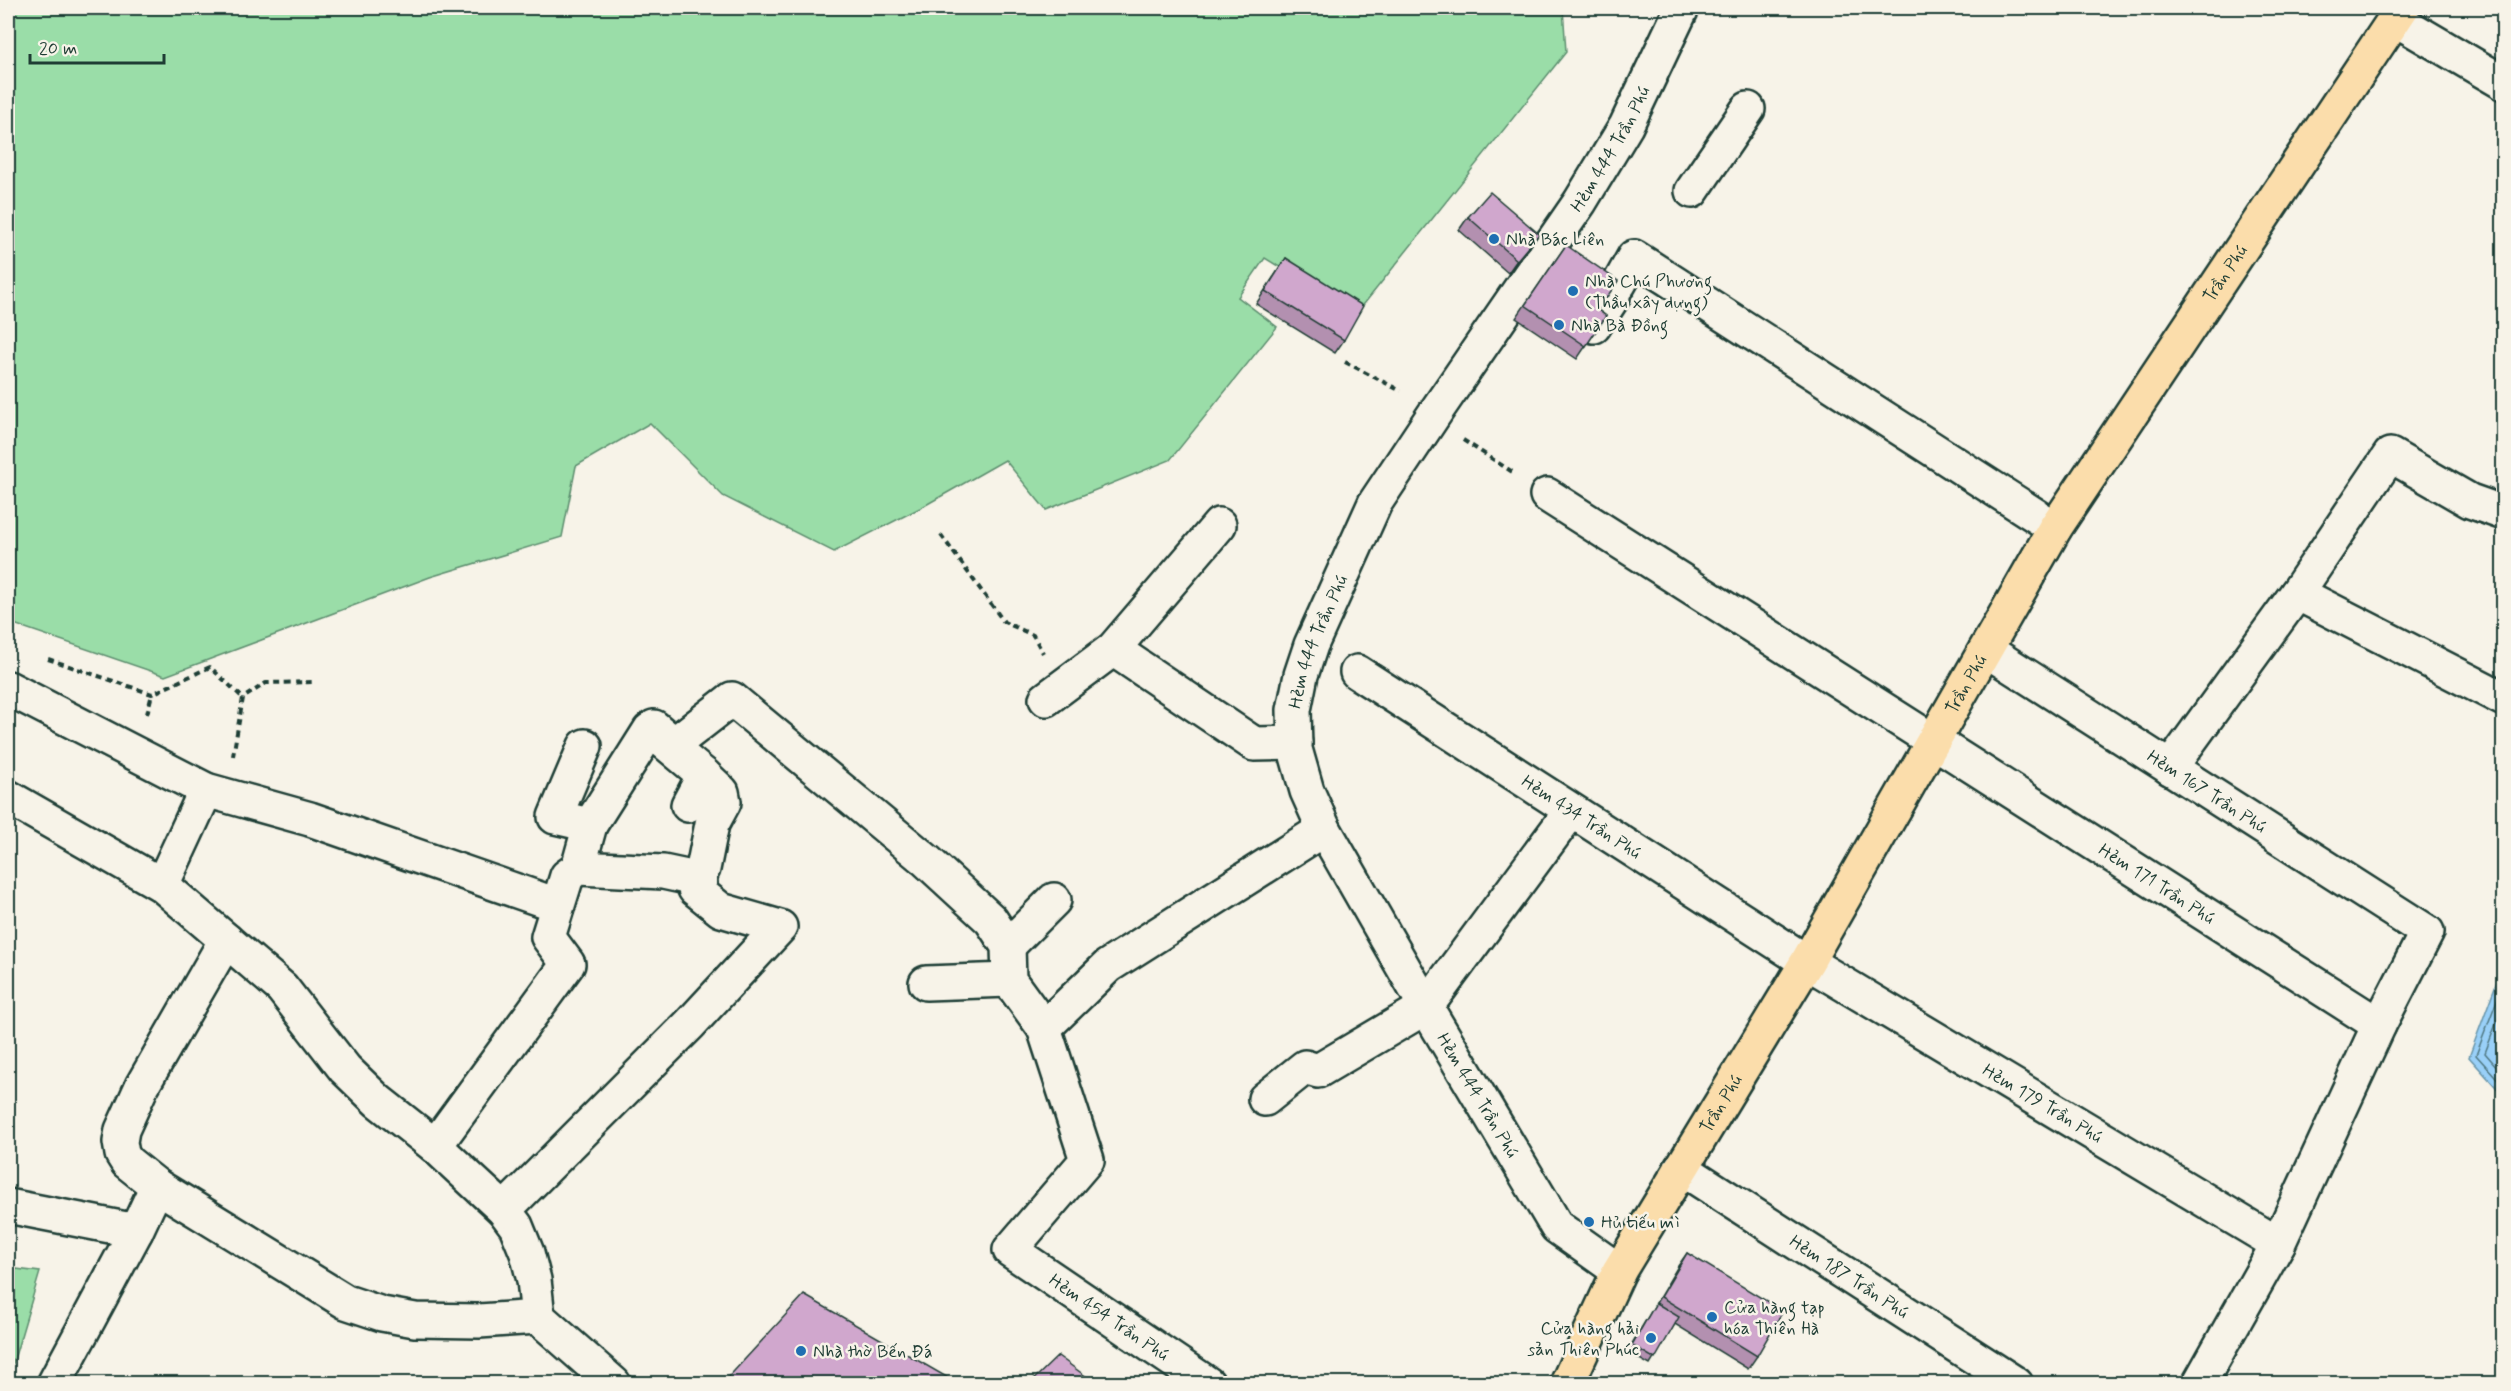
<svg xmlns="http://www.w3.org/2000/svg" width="2511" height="1391" font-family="Mynerve,sans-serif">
	<rect width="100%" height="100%" fill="#f7f3e8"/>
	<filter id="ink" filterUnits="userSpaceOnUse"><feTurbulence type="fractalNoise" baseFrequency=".0167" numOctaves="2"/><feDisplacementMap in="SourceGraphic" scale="12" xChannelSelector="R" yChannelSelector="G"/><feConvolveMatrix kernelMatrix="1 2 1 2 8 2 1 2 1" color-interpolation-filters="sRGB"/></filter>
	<g filter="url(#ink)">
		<!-- green -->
		<g fill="#9adda8" stroke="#5c8d6e" stroke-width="1.5">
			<polygon points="8,8 1563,8 1566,52 1356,314 1265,258 1238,297 1277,327 1170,460 1046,510 1005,460 924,506 834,552 723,496 650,423 576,466 562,537 430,577 165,676 8,622"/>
			<polygon points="8,1268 40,1272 8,1380"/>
		</g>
		<!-- water -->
		<polygon fill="#99d0f8" stroke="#6895aa" stroke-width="1.5" points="2503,965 2503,1095 2469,1057"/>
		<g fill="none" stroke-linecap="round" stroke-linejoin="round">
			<!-- shore -->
			<g stroke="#507882" stroke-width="1.5">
				<polyline points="2504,982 2476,1055 2504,1086"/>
				<polyline points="2504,1003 2485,1053 2504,1075"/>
			</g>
			<defs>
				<g id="minor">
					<polyline points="2395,19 2504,83"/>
					<polyline points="1692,191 1748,109"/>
					<polyline points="1619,284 1634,257 2055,528"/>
					<polyline points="1594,326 1613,297 1609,294"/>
					<path id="s1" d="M1547,495L2379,1025"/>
					<polyline points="2297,593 2504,699"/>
					<polyline points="1113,649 1254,744 1295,743"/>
					<path id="s2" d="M1986,650L2427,932L2379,1025L2278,1244L2199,1384"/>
					<path id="s3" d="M1357,672L1807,962L2278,1244"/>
					<polyline points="8,688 206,790 310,819 557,905"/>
					<polyline points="1046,699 1113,649 1219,525"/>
					<polyline points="654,727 674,744 732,699 927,861 991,920 1008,946 1009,980 1044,1028"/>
					<polyline points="585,746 555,817 590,825"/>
					<polyline points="2170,768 2297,593 2390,455 2470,501 2504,513"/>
					<polyline points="8,797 162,885 282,988 345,1069 378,1101 435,1146 504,1210 516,1226 527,1253 534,1280 538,1317 614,1384"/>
					<polyline points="578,868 663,872 696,879 703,869 712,824 724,802 722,792 704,775"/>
					<polyline points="162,885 206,790"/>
					<polyline points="1008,946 1054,900"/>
					<polyline points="926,983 1009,980"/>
					<polyline points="1265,1099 1305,1067 1318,1071 1426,1007 1571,811"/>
					<polyline points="435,1146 568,964 548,937 567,876 578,868 590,825 650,730 704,775 688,805"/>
					<path id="s4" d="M1681,1168L2016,1384"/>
					<polyline points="157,1186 127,1162 122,1154 120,1142 122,1130 142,1086 226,940"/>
					<polyline points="8,1206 136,1231 157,1186 346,1302 382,1314 415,1320 479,1321 538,1317"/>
					<polyline points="504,1210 690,1024 780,927 721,910 695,889 700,883 696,879"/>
					<path id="s5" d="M1619,1271L1557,1227L1426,1007L1324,829L1307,791L1295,749L1294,710L1301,675L1311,645L1375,503L1437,410L1580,202L1626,126L1682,8"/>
					<polyline points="54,1384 136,1231"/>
					<polyline points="1208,1384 1010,1250 1087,1160 1044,1028 1108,966 1324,829"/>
				</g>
				<g id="major">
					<path id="s6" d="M1567,1384L1619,1271L1807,962L2055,528L2402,8"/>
				</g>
			</defs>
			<!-- minor casing -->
			<use href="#minor" stroke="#1f3d34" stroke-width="38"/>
			<!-- major casing -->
			<use href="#major" stroke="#1f3d34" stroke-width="38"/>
			<!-- path -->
			<g stroke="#1f3d34" stroke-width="4" stroke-dasharray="6 4.5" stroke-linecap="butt">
				<polyline points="1345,362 1401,391"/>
				<polyline points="1463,440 1514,473"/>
				<polyline points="941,535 1004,622 1033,635 1043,653"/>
				<polyline points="48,659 152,694 210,667 243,698"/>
				<polyline points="147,714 152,694"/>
				<polyline points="233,756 243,698 266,683 316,682"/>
			</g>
			<!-- minor -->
			<use href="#minor" stroke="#f7f3e8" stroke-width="33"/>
			<!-- major -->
			<use href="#major" stroke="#fbddab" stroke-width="33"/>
		</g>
		<!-- wall -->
		<g fill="#b390b0" stroke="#1f3d34" stroke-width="1.5">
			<polygon points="1468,217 1530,247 1508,273 1459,230"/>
			<polygon points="1566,245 1598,310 1606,316 1577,359 1516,318"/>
			<polygon points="1286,258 1344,340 1335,353 1256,304"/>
			<polygon points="1687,1253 1757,1356 1748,1369 1675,1324 1650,1365 1627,1352 1678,1266"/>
		</g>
		<!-- shaded-wall -->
		<polygon fill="#927590" stroke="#1f3d34" stroke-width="1.5" points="1539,234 1530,247 1508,273 1517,260"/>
		<!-- building -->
		<g fill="#d0a7cd" stroke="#1f3d34" stroke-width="1.5">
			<polygon points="1490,192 1539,234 1517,260 1468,217"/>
			<polygon points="1566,245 1618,281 1598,310 1606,316 1586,346 1525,305"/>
			<polygon points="1286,258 1363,306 1344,340 1265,291"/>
			<polygon points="1687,1253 1783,1311 1757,1356 1661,1297"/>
			<polygon points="804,1295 957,1383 723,1383"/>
			<polygon points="1656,1303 1679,1317 1655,1359 1632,1345"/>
			<polygon points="1058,1356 1095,1383 1030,1383"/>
		</g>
	</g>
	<!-- markers -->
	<g fill="#1f6fb2" stroke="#f7f3e8" stroke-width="2">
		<circle cx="1494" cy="239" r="6"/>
		<circle cx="1573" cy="291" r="6"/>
		<circle cx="1559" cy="325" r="6"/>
		<circle cx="1589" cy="1222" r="6"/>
		<circle cx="1712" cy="1317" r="6"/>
		<circle cx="1651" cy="1338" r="6"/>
		<circle cx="801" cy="1351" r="6"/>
	</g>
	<g text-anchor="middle" stroke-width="5" stroke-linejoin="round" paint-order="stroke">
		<!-- street labels -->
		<g font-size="18" fill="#1f3d34" stroke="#f7f3e8">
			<text dy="6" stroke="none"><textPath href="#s5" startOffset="1310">Hẻm 444 Trần Phú</textPath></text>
			<text dy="6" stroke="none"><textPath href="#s6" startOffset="1292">Trần Phú</textPath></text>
			<text dy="6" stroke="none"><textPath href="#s5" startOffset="734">Hẻm 444 Trần Phú</textPath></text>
			<text dy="6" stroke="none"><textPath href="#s6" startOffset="806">Trần Phú</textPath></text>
			<text dy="6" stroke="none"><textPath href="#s2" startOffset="262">Hẻm 167 Trần Phú</textPath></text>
			<text dy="6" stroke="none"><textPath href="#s3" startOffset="267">Hẻm 434 Trần Phú</textPath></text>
			<text dy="6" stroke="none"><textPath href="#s1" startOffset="723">Hẻm 171 Trần Phú</textPath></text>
			<text transform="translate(1478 1095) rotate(59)" y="6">Hẻm 444 Trần Phú</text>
			<text dy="6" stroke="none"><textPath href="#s3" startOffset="810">Hẻm 179 Trần Phú</textPath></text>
			<text dy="6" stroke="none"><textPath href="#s6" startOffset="320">Trần Phú</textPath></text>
			<text dy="6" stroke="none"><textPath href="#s4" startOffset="200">Hẻm 187 Trần Phú</textPath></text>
			<text transform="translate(1109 1317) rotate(34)" y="6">Hẻm 454 Trần Phú</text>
		</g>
		<!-- poi labels -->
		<g font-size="18" fill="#1f3d34" stroke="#f7f3e8" text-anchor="start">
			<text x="1506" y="245">Nhà Bác Liên</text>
			<text x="1585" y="287">Nhà Chú Phương<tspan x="1585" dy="21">(Thầu xây dựng)</tspan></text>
			<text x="1571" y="331">Nhà Bà Đồng</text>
			<text x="1601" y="1228">Hủ tiếu mì</text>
			<text x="1724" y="1313">Cửa hàng tạp<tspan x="1724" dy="21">hóa Thiên Hà</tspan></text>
			<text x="1639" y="1334" text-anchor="end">Cửa hàng hải<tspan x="1639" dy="21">sản Thiên Phúc</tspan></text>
			<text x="813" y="1357">Nhà thờ Bến Đá</text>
		</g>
	</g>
	<!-- margin -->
	<rect width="2511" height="1391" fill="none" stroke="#f7f3e8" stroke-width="30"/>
	<rect x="15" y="15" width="2481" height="1361" fill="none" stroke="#1f3d34" stroke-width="2" filter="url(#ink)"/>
	<!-- scale -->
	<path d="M30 54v9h134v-9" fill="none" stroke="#1f3d34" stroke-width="3"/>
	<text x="39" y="54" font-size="18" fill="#1f3d34" stroke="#f7f3e8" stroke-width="4.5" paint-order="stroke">20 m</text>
</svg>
